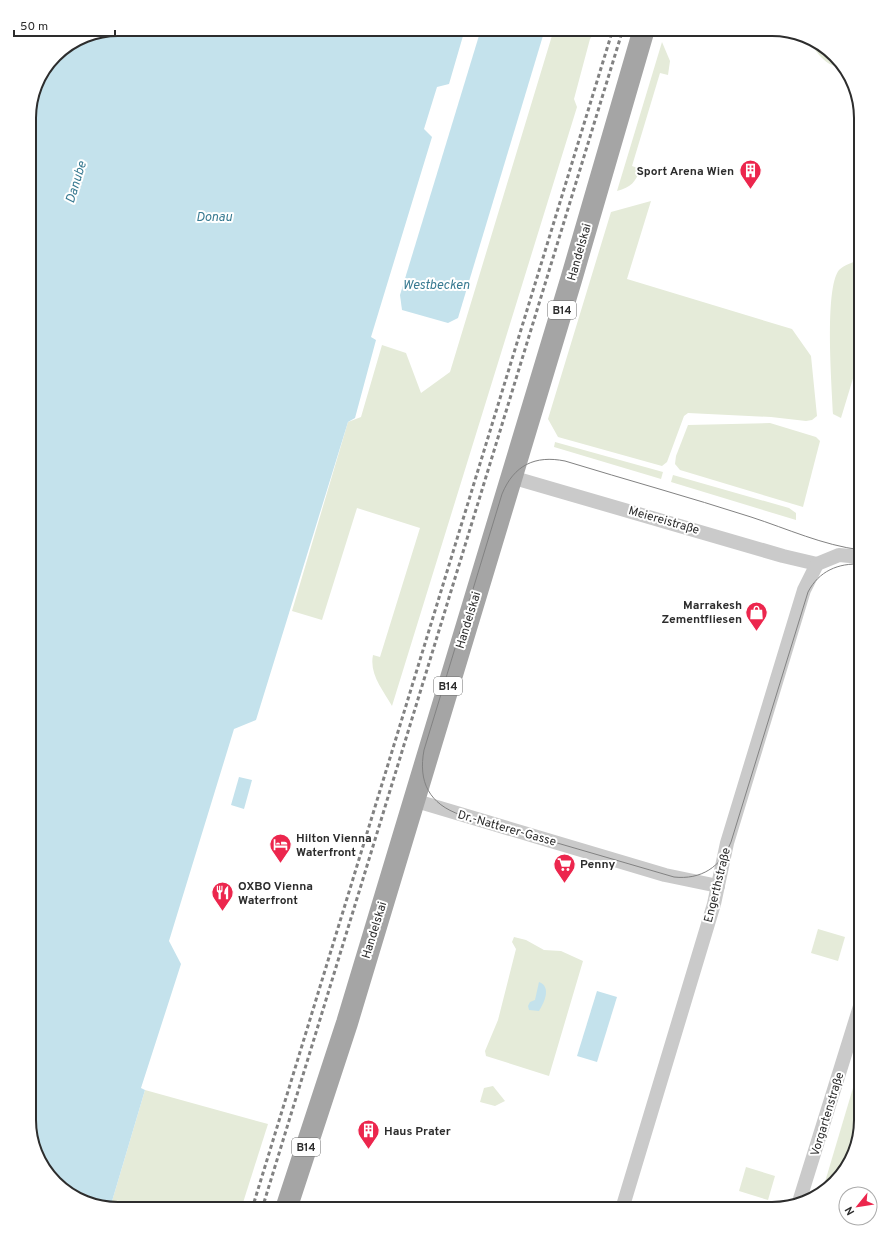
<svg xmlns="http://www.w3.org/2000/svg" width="890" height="1238" font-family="Overpass,sans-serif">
	<rect width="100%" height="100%" fill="#fff"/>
	<!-- green -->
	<g fill="#e5ebd9">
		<path d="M554,29H597L590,39L574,99L577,107L392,706C383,690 369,674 373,655L380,657L420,528L357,508L322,620L292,611L348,422L361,417L382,345L406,353L421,393L450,372Z"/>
		<path d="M806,38L817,41L843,67C825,68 816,50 806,38Z"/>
		<path d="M662,42L670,61L668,75L660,73L632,166L640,169C636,182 631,187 617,191Z"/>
		<polygon points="651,201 627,279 792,329 811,356 817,416 812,420 806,421 771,417 688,413 684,416 667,462 662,466 558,437 548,419 611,212"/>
		<path d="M861,259V352L841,418L833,414C832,387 824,289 839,270C844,265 854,262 861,259Z"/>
		<polygon points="770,423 816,437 820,441 803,507 680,470 675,464 676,456 688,425"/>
		<polygon points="555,442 663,472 661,479 554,447"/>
		<polygon points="673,475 789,508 796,513 796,520 671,482"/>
		<polygon points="818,929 845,937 838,961 811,953"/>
		<polygon points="514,937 526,940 544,950 561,951 583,961 549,1076 486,1056 485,1051 498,1020 516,949 512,942"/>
		<polygon points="861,1061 861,1120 849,1165 822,1192"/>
		<polygon points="493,1086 505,1101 495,1106 480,1102 484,1088"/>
		<polygon points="145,1090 268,1124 241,1209 110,1208"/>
		<polygon points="746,1167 775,1176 768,1200 739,1191"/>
	</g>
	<!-- water -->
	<g fill="#c4e2ec">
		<polygon points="118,29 465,29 449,84 437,87 424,129 432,137 371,337 376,340 355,418 348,422 256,720 234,729 169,941 181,964 141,1088 145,1090 110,1208 73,1197 41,1165 29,1120 29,112 38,79 59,51 84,36"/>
		<polygon points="481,29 545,29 458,318 448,323 402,310 400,295"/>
		<polygon points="239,777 252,780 244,809 231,805"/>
		<path d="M539,982C552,987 544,1003 539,1011L529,1010L528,1006L530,1002L535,1000Z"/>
		<polygon points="597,991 617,997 597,1062 577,1056"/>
	</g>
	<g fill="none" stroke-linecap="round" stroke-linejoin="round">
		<!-- minor -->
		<g stroke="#cacaca" stroke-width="14">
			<polyline points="511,477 783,556 817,564"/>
			<polyline points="817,564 839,555 861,557"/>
			<polyline points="413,800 665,875 718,886"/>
			<polyline points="799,1202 861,1003"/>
			<polyline points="622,1209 714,904 727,843 804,590 817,564"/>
		</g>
		<!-- primary -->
		<polyline stroke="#a5a5a5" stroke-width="22" points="286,1209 347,1023 571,280 644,29"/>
		<!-- tram -->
		<path stroke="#828282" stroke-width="1" d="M861,564C838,563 819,571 808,592L731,842C721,867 701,880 674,877L461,815C429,804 418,782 424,750L502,494C514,465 535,455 565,461C627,480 689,497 751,517C788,529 822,545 861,550"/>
		<!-- rail -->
		<g stroke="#828282" stroke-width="3" stroke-dasharray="4 3" stroke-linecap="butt">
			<polyline points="252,1209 613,29"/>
			<polyline points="262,1209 623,29"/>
		</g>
	</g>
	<!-- icons -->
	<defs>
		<symbol id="building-pin" viewBox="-11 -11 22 30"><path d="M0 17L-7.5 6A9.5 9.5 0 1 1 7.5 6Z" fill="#ec264d" stroke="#fff"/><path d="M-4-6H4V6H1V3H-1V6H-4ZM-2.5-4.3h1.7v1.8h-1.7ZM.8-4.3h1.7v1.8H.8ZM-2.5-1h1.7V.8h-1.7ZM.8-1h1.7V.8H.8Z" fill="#fff"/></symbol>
		<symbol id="shop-pin" viewBox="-11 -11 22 30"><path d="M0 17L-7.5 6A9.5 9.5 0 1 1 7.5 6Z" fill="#ec264d" stroke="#fff"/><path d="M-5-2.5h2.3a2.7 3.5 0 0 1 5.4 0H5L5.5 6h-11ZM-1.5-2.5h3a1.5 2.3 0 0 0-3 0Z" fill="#fff"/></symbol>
		<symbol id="hotel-pin" viewBox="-11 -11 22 30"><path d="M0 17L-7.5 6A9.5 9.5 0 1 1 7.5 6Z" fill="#ec264d" stroke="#fff"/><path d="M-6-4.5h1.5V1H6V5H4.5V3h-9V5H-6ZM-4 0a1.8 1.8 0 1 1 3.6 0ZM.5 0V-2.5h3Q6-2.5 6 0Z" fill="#fff"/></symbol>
		<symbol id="supermarket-pin" viewBox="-11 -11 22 30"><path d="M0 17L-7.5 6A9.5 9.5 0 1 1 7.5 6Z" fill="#ec264d" stroke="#fff"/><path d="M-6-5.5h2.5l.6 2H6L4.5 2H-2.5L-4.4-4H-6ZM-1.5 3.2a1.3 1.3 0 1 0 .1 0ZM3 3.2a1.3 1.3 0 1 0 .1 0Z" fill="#fff"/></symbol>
		<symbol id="restaurant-pin" viewBox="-11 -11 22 30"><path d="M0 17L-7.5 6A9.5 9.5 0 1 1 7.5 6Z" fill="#ec264d" stroke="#fff"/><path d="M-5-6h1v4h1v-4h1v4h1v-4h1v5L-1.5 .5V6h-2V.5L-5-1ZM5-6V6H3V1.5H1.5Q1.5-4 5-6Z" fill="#fff"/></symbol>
	</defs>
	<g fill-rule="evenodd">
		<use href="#building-pin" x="738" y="158" width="25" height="34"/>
		<use href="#shop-pin" x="744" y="600" width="25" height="34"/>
		<use href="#hotel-pin" x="268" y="832" width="25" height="34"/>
		<use href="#supermarket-pin" x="552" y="852" width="25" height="34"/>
		<use href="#restaurant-pin" x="210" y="880" width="25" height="34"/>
		<use href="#building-pin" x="356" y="1118" width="25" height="34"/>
	</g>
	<g text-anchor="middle" stroke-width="4" stroke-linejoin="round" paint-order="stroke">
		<!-- shield labels -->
		<g fill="#fff" stroke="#6c6c6c" stroke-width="1">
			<rect x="548" y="301" width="28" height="18" rx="3"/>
			<rect x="434" y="677" width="28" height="18" rx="3"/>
			<rect x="292" y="1138" width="28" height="18" rx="3"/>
		</g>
		<g font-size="11" font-weight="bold" fill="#2d2d2d">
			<text x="562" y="314">B14</text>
			<text x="448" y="690">B14</text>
			<text x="306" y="1151">B14</text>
		</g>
		<!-- poi labels -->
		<g font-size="12" font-weight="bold" fill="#2d2d2d" stroke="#fff" text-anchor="start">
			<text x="734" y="175" text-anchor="end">Sport Arena Wien</text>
			<text x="742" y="609" text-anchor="end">Marrakesh<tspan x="742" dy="14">Zementfliesen</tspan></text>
			<text x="296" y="842">Hilton Vienna<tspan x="296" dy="14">Waterfront</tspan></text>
			<text x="580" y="868">Penny</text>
			<text x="238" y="890">OXBO Vienna<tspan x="238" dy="14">Waterfront</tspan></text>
			<text x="384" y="1135">Haus Prater</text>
		</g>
		<!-- street labels -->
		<g font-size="12" fill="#2d2d2d" stroke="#fff">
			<text transform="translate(579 252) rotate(-74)" y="4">Handelskai</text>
			<text transform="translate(664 520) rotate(16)" y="4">Meiereistraße</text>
			<text transform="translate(468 620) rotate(-73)" y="4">Handelskai</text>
			<text transform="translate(507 828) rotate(16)" y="4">Dr.-Natterer-Gasse</text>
			<text transform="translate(717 885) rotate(-76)" y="4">Engerthstraße</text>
			<text transform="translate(374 930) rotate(-73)" y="4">Handelskai</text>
			<text transform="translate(827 1114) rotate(-73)" y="4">Vorgartenstraße</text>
		</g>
		<!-- water labels -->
		<g font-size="13" font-style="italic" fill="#387a91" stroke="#fff">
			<text transform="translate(75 182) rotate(-73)" y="5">Danube</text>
			<text x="214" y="221">Donau</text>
			<text x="436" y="289">Westbecken</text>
		</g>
	</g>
	<!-- crop -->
	<path d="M0 0H890V1238H0ZM118 36H772A82 82 0 0 1 854 118V1120A82 82 0 0 1 772 1202H118A82 82 0 0 1 36 1120V118A82 82 0 0 1 118 36Z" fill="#fff" fill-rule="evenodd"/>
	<path fill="none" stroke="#2d2d2d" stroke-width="2" d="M118 36H772A82 82 0 0 1 854 118V1120A82 82 0 0 1 772 1202H118A82 82 0 0 1 36 1120V118A82 82 0 0 1 118 36Z"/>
	<!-- north arrow -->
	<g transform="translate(858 1206) rotate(240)"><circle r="19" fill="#ffffff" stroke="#ababab"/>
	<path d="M0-3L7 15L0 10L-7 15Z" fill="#ec264d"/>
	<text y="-6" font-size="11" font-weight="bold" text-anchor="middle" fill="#2d2d2d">N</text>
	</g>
	<!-- scale -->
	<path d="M14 30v6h101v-6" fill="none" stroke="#2d2d2d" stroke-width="2"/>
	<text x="20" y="30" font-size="12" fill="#2d2d2d" stroke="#ffffff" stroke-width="3" paint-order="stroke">50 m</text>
</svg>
